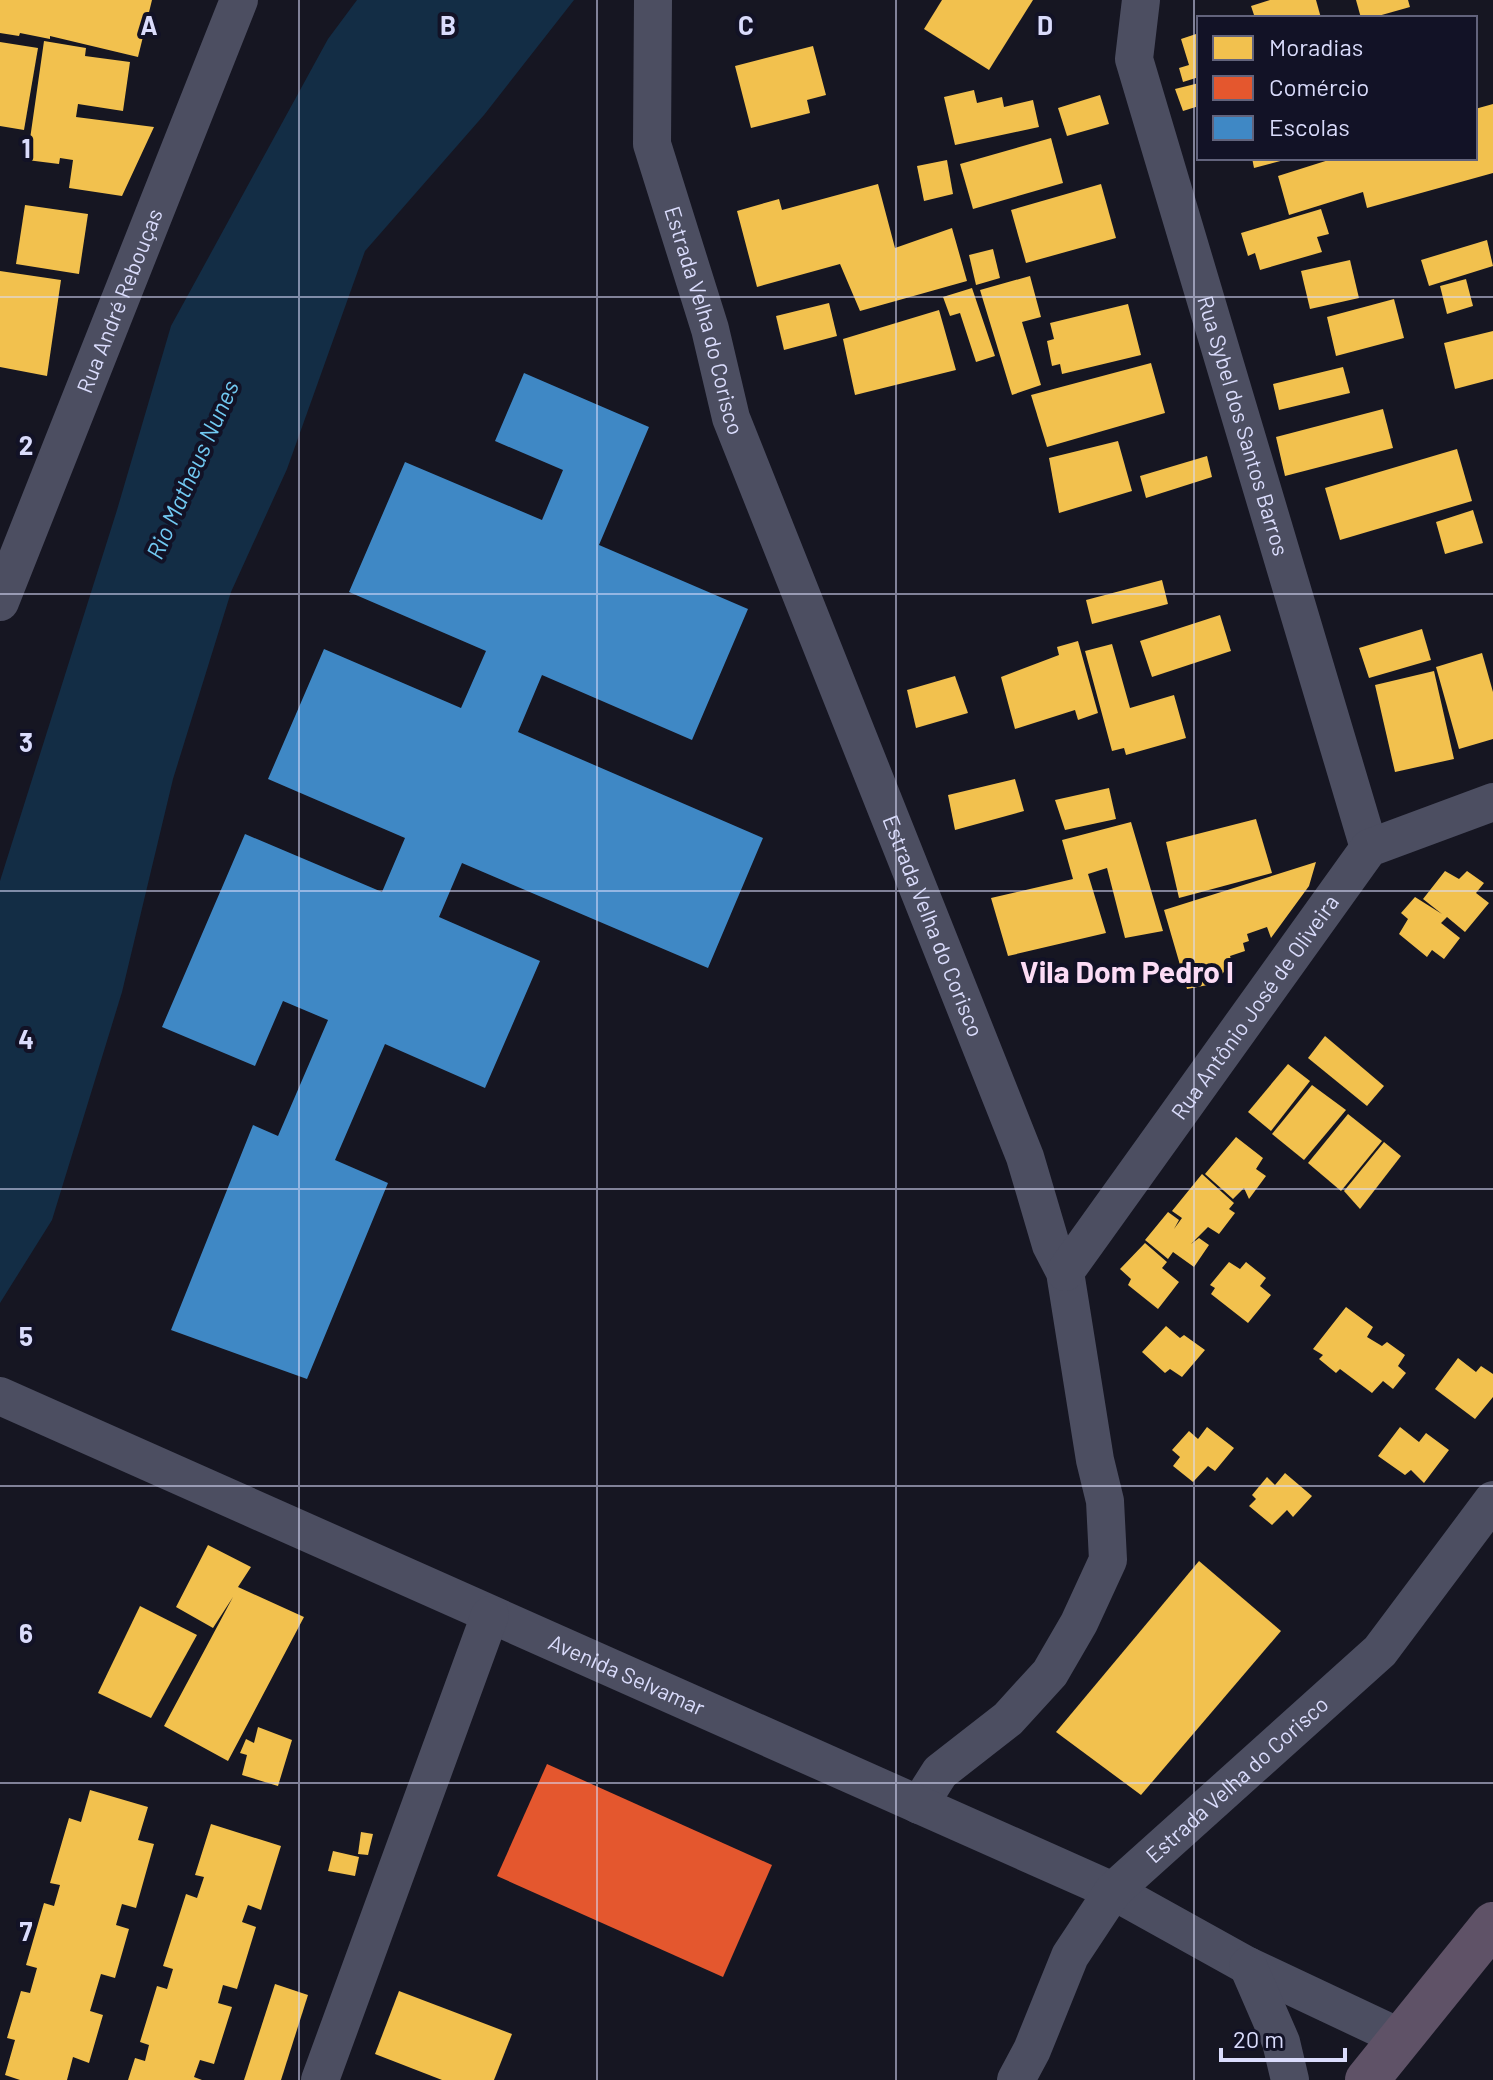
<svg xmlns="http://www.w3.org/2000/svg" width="1493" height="2080" font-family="Barlow,sans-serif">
	<rect width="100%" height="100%" fill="#161622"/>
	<!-- water -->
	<polygon fill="#132d45" points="357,0 574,0 484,115 365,251 287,469 231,592 173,779 122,992 52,1220 0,1303 0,881 117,510 171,326 328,39"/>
	<!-- homes -->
	<g fill="#f2c14e">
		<polygon points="0,0 152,0 138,57 50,36 50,39 20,33 19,36 0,33"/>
		<polygon points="942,0 1033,0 989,70 924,29"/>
		<polygon points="1270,0 1316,0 1321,18 1255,18 1251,6"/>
		<polygon points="1356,0 1408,0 1410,7 1371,18 1361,18"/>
		<polygon points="1199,33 1199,77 1183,82 1179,68 1189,65 1181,39"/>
		<polygon points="44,41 86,48 85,56 130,62 123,111 78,104 76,117 154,127 122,196 69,188 73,160 60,158 59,164 27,160"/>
		<polygon points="0,42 38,48 24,130 0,126"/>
		<polygon points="813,46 826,95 807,100 810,113 751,128 735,66"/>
		<polygon points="1199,83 1199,106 1183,111 1175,89"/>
		<polygon points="974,90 977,103 1002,97 1004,107 1033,100 1039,127 955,145 944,97"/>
		<polygon points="1100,95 1109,124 1067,136 1058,108"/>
		<polygon points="1493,104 1493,173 1367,208 1363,192 1289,215 1278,176 1335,158 1475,158 1475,109"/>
		<polygon points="1051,138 1063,183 973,209 960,164"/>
		<polygon points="1252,158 1288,158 1288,159 1254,168"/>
		<polygon points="947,160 953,194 924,201 917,166"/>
		<polygon points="878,184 895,248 952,228 967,281 860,311 840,264 757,287 737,211 779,199 782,210"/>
		<polygon points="1101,184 1116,238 1026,263 1011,210"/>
		<polygon points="25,205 88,214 79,274 16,264"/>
		<polygon points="1321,209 1329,234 1317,237 1322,252 1260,270 1255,253 1248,256 1241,233"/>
		<polygon points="1487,240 1493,266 1429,286 1421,260"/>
		<polygon points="993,249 1000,278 976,285 969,255"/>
		<polygon points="1350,260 1359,298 1310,309 1301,271"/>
		<polygon points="0,271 61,280 47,376 0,367"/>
		<polygon points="1030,276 1041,317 1022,322 1041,385 1012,395 980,290"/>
		<polygon points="1466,279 1473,306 1447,314 1440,286"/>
		<polygon points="972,288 995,356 976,362 960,313 950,316 943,297"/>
		<polygon points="1394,299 1404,338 1336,356 1327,317"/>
		<polygon points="829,303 837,336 784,350 776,316"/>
		<polygon points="1128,304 1141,355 1062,374 1060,364 1052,366 1047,341 1054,339 1050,323"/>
		<polygon points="939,310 956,370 855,395 843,339"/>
		<polygon points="1493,331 1493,379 1455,389 1444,343"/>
		<polygon points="1151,363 1165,413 1047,447 1031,395"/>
		<polygon points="1343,367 1350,393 1279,410 1273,384"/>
		<polygon points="1383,409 1393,448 1285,476 1276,437"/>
		<polygon points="1118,441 1132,491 1059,513 1049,458"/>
		<polygon points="1457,449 1472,501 1340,540 1325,488"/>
		<polygon points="1207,456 1212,477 1146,498 1140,476"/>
		<polygon points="1473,510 1483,543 1445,554 1436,522"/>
		<polygon points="1162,580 1168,604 1092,624 1086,600"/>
		<polygon points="1220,615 1231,651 1152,677 1140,641"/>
		<polygon points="1422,629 1431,660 1369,678 1359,648"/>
		<polygon points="1078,641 1098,713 1078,720 1075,710 1015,729 1001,677 1059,655 1057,647"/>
		<polygon points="1112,644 1130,708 1174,695 1186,738 1126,755 1124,748 1112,751 1085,651"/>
		<polygon points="1482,653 1493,692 1493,739 1459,749 1436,667"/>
		<polygon points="1434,671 1454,759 1395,772 1375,685"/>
		<polygon points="955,676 968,713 916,728 907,690"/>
		<polygon points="1015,779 1024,811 955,830 948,795"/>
		<polygon points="1109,788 1116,819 1065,830 1055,800"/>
		<polygon points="1256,819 1272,873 1179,898 1166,842"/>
		<polygon points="1131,822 1163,931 1125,938 1107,868 1088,874 1106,933 1008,956 991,898 1073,879 1062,840"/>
		<polygon points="1316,862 1309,886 1271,938 1267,927 1247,934 1249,941 1243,943 1245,951 1230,956 1232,963 1213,984 1187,989 1164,910"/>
		<polygon points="1445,871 1459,879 1467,871 1484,883 1476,893 1489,903 1465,932 1447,917 1441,923 1460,938 1444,959 1432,950 1427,957 1399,934 1408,919 1401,913 1415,897 1442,914 1423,899"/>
		<polygon points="1325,1036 1384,1086 1367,1106 1308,1058"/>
		<polygon points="1288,1064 1310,1081 1271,1131 1248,1112"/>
		<polygon points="1312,1085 1346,1110 1304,1160 1272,1134"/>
		<polygon points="1348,1114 1382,1141 1341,1191 1308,1163"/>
		<polygon points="1236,1137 1263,1158 1256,1169 1266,1176 1249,1199 1244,1188 1233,1199 1205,1174"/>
		<polygon points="1384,1142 1401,1156 1360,1209 1344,1191"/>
		<polygon points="1202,1174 1234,1203 1229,1209 1235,1213 1219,1234 1208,1227 1191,1244 1199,1238 1209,1245 1194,1267 1173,1252 1168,1259 1145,1240 1168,1212 1179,1220 1174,1229 1182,1218 1172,1211"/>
		<polygon points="1145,1243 1167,1262 1162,1268 1179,1282 1158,1309 1128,1285 1131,1279 1120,1269"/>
		<polygon points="1229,1262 1240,1269 1246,1262 1266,1278 1260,1286 1271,1295 1248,1323 1211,1294 1215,1288 1210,1285"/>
		<polygon points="1346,1307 1373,1327 1367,1337 1382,1346 1387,1342 1405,1355 1398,1366 1406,1373 1393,1389 1383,1381 1372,1393 1340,1369 1336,1373 1319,1359 1323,1355 1313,1349"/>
		<polygon points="1166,1326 1180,1338 1184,1335 1205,1350 1182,1377 1170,1369 1165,1373 1142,1352"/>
		<polygon points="1458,1358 1476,1372 1481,1366 1493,1374 1493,1397 1475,1419 1435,1389"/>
		<polygon points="1207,1427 1234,1448 1215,1471 1208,1466 1193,1482 1173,1466 1180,1457 1172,1450 1189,1431 1198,1439"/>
		<polygon points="1400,1427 1419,1442 1426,1433 1449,1450 1424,1483 1411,1470 1405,1475 1378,1456"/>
		<polygon points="1285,1473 1312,1496 1293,1517 1287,1510 1272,1525 1249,1506 1256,1499 1252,1495 1267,1477 1275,1485"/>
		<polygon points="208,1545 251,1567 238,1587 304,1617 228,1761 164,1726 233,1597 213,1628 176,1607"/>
		<polygon points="1199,1561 1281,1631 1141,1795 1056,1732"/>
		<polygon points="140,1606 197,1635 151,1718 98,1693"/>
		<polygon points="258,1727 292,1740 278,1786 242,1775 247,1755 240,1753 246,1739 254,1743"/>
		<polygon points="90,1790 148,1807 138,1840 154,1844 136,1908 122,1904 116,1925 129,1929 115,1978 101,1974 90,2011 103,2015 89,2063 73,2057 67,2080 20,2080 5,2075 15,2040 7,2038 21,1991 30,1993 37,1968 26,1965 44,1903 54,1906 60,1885 50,1883 69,1818 81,1822"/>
		<polygon points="211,1824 281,1846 261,1910 248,1905 242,1922 256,1927 237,1989 223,1985 218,2003 232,2007 214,2064 200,2060 194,2077 202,2080 128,2080 135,2058 145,2061 149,2045 140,2042 157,1986 167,1989 173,1969 163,1966 186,1894 197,1898 204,1877 195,1875"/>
		<polygon points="361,1832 373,1834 368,1855 358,1854"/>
		<polygon points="333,1851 359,1857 355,1876 328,1871"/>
		<polygon points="275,1984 308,1995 281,2080 244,2080"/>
		<polygon points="399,1991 512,2034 494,2080 442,2080 375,2054"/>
	</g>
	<!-- shops -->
	<polygon fill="#e4572e" points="547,1764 772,1865 723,1977 497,1876"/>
	<!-- schools -->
	<polygon fill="#3f88c5" points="524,373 649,427 599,545 748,609 692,740 542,675 518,732 763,838 708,968 462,863 439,917 540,961 485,1088 385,1044 335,1160 388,1183 307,1379 171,1330 253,1125 278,1136 328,1020 283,1001 255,1066 162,1027 245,834 382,892 405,838 268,779 324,649 461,708 486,651 349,592 405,462 542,520 563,470 495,441"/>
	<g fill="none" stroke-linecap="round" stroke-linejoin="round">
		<!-- street -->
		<g stroke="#4c4e61" stroke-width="38">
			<path id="s1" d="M653,0L652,144L710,329L731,418L1025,1157L1051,1245L1065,1272L1095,1460L1105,1501L1108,1560L1079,1623L1050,1673L1008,1719L940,1772L919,1805"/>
			<path id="s2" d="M1141,0L1134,59L1369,848"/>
			<path id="s3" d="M0,602L239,0"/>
			<path id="s4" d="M1065,1272L1369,848L1493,802"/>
			<path id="s5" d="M0,1396L1113,1891L1248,1966L1401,2038"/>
			<polyline points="1248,1966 1281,2042 1290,2080"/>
			<polyline points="320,2080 490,1615"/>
			<path id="s6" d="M1016,2080L1032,2050L1070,1956L1113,1891L1380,1651L1493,1500"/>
		</g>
		<!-- highway -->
		<polyline stroke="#5f5267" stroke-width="44" points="1367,2080 1493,1924"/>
	</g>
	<!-- grid -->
	<path fill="none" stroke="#dadcfc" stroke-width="2" stroke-opacity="0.55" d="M299,0V2080M597,0V2080M896,0V2080M1194,0V2080M0,297H1493M0,594H1493M0,891H1493M0,1189H1493M0,1486H1493M0,1783H1493"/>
	<g text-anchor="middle" stroke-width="8" stroke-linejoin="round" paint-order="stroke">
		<!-- street labels -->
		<g font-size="22" fill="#dadcfc" stroke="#121226">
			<text dy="8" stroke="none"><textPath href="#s3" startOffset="324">Rua André Rebouças</textPath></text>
			<text dy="8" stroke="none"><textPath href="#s1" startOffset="328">Estrada Velha do Corisco</textPath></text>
			<text dy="8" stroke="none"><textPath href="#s2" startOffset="442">Rua Sybel dos Santos Barros</textPath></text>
			<text dy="8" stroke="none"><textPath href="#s1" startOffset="976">Estrada Velha do Corisco</textPath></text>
			<text dy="8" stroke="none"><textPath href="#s4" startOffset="326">Rua Antônio José de Oliveira</textPath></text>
			<text dy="8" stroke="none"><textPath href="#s5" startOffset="686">Avenida Selvamar</textPath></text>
			<text dy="8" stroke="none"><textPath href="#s6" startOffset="380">Estrada Velha do Corisco</textPath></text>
		</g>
		<!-- water labels -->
		<g font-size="24" font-style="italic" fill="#72caf3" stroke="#121226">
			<text transform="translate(193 470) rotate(-66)" y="8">Rio Matheus Nunes</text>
		</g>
		<!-- district labels -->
		<g font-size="30" font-weight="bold" fill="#fcdcf5" stroke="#121226">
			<text x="1127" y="983">Vila Dom Pedro I</text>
		</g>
	</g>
	<g font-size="26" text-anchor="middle" font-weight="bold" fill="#dadcfc" stroke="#121226" stroke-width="8" stroke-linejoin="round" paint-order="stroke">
		<text x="149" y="35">A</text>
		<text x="448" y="35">B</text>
		<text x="746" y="35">C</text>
		<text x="1045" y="35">D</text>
		<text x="26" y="158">1</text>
		<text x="26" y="455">2</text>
		<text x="26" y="752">3</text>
		<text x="26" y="1049">4</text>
		<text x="26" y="1346">5</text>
		<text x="26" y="1643">6</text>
		<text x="26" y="1941">7</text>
	</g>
	<!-- legend -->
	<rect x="1197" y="16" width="280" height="144" fill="#121226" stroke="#62637c" stroke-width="2"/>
	<rect x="1213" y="36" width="40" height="24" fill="#f2c14e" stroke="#62637c" stroke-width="2"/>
	<text x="1269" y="56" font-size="24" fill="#dadcfc">Moradias</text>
	<rect x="1213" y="76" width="40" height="24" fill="#e4572e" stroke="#62637c" stroke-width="2"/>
	<text x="1269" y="96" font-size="24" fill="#dadcfc">Comércio</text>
	<rect x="1213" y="116" width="40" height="24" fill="#3f88c5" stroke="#62637c" stroke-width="2"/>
	<text x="1269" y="136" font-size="24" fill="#dadcfc">Escolas</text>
	<!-- scale -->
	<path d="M1221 2048v12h124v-12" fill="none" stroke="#dadcfc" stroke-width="4"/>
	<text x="1233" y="2048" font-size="24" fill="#dadcfc" stroke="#121226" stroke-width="6" paint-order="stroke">20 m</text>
</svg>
